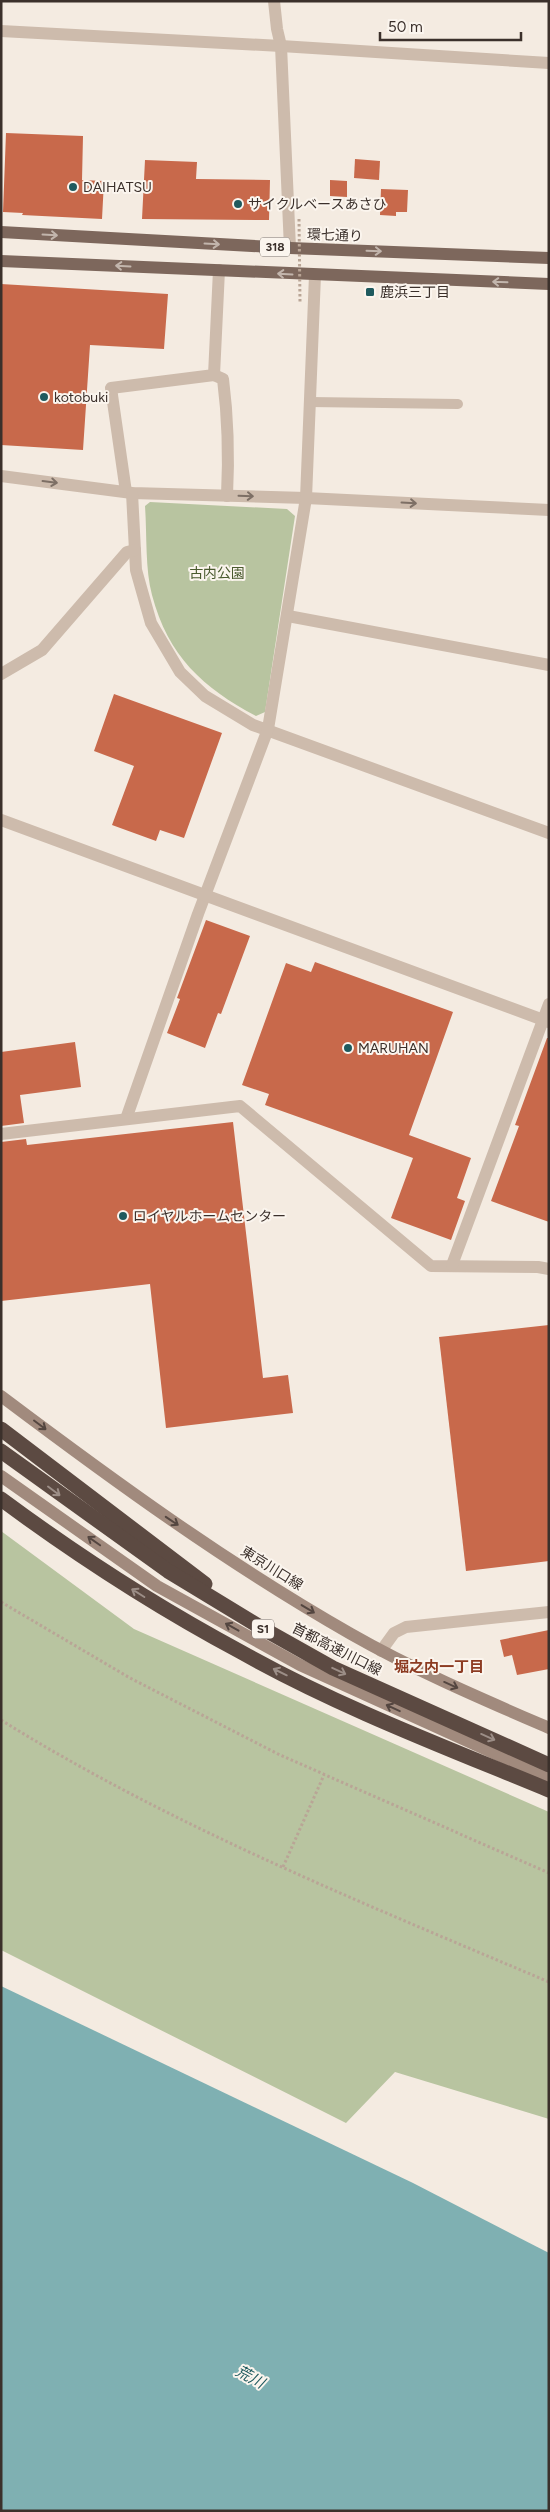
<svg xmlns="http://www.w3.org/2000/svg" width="550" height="2512" font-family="Figtree,'Noto Sans JP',sans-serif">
	<rect width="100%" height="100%" fill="#f4ebe1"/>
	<!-- green -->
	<g fill="#b8c4a0">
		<path d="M150,502L287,509L295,516L265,712L256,716C203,688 168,656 152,595C145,569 147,533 145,506Z"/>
		<polygon points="1,1531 134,1629 549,1812 549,2119 395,2072 346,2123 1,1950"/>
	</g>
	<!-- water -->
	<polygon fill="#7fb0b2" points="1,1986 413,2183 549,2253 549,2511 1,2511"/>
	<!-- building -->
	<g fill="#c8694b">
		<polygon points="6,133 83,136 82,180 104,181 102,219 22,215 23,213 3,212"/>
		<polygon points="355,159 380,161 379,180 354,178"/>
		<polygon points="145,160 197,162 196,179 270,180 269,220 142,219"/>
		<polygon points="330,180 347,181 347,197 330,196"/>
		<polygon points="381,189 408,190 407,212 396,212 396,216 380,215"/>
		<polygon points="1,284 168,294 164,349 90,345 83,450 1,445"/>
		<polygon points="114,694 222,733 184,838 160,830 156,841 112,825 134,766 94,751"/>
		<polygon points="206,920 250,936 221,1014 218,1013 205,1048 167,1033 180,999 177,998"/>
		<polygon points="315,962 453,1012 409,1135 471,1158 457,1198 465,1201 451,1240 391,1218 413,1158 265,1105 269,1094 242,1085 286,963 311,972"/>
		<polygon points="547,1038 549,1038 549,1222 491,1201 519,1126 515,1125"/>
		<polygon points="75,1042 81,1087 20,1095 24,1123 1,1126 1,1052"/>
		<polygon points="233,1122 263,1378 288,1375 293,1413 166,1428 150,1284 1,1301 1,1142 26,1139 27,1145"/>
		<polygon points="549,1325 549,1561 466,1571 439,1337"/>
		<polygon points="549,1630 549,1669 517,1675 512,1655 504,1657 500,1640"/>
	</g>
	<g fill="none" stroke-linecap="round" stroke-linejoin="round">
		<!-- path -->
		<g stroke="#b9a596" stroke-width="3" stroke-dasharray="2.5 2.5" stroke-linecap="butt">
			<polyline points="1,1602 130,1678 280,1755 549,1873"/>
			<path d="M1,1720C173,1827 363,1903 549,1982"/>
			<polyline points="283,1867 324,1775"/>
		</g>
		<!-- service -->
		<polyline stroke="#cdbbac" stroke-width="10" points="310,402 458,404"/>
		<!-- minor -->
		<g stroke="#cdbbac" stroke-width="12">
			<polyline points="274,1 277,29 281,46 290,248"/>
			<polyline points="1,31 281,46 549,63"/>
			<path d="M214,375L223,379C228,418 229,456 227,496"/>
			<polyline points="1,476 132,493 306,498 549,510"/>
			<polyline points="126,492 111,388 214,375 219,270"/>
			<polyline points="132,493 136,570 151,623 180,672 205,696 253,725 549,833"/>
			<polyline points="288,616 549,665"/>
			<polyline points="1,674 42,650 127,552 135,550"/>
			<polyline points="126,1119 198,914 268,729 306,498 315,275"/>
			<polyline points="1,1134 240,1106 431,1266 538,1267 549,1269"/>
			<polyline points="452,1265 549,1004"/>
			<polyline points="381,1651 394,1633 406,1627 549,1612"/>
		</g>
		<!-- tertiary -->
		<polyline stroke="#cdbbac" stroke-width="12" points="1,820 549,1022"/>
		<!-- secondary -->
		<g stroke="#a18a7d" stroke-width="12">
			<path d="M1,1396C114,1481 228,1564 351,1634C414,1670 482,1699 549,1728"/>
			<polyline points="1,1476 157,1586 300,1665 549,1778"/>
		</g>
		<!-- primary -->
		<g stroke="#7d675c" stroke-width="12">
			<polyline points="1,232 290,248 549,258"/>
			<polyline points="1,261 549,284"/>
		</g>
		<!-- motorway -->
		<g stroke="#5c4a42" stroke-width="15">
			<polyline points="1,1429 205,1584"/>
			<polyline points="1,1451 168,1571 260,1627 333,1668 549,1765"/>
			<path d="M1,1499C78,1556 157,1607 241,1652C339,1707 445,1747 549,1790"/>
		</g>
		<!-- path-bridge -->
		<polyline stroke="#b9a596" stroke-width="3" stroke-dasharray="2.5 2.5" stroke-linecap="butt" points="299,219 300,302"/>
	</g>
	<!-- one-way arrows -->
	<defs><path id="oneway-shaft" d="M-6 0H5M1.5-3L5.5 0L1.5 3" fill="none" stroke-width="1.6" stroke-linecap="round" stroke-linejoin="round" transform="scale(1.25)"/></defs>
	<g stroke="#c2b5ac">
		<use href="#oneway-shaft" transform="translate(50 235) rotate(3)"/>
		<use href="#oneway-shaft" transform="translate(212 244) rotate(3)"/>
		<use href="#oneway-shaft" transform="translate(374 251) rotate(2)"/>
		<use href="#oneway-shaft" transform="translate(123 266) rotate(-177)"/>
		<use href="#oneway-shaft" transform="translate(285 274) rotate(-177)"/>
		<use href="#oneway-shaft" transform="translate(500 282) rotate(-178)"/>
	</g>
	<g stroke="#7d6f65">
		<use href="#oneway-shaft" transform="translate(50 482) rotate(7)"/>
		<use href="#oneway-shaft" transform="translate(246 496) rotate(2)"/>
		<use href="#oneway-shaft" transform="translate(409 503) rotate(3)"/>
	</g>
	<g stroke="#544640">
		<use href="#oneway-shaft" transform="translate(40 1425) rotate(37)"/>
		<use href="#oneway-shaft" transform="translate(172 1521) rotate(34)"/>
		<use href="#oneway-shaft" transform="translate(94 1541) rotate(-145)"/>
		<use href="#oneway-shaft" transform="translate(308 1609) rotate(31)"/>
		<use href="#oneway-shaft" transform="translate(232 1627) rotate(-151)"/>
		<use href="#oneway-shaft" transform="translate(451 1685) rotate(24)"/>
		<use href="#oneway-shaft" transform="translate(393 1708) rotate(-155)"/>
	</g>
	<g stroke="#9c8e87">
		<use href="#oneway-shaft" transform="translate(54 1491) rotate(37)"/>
		<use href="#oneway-shaft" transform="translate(138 1593) rotate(-148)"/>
		<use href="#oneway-shaft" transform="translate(339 1671) rotate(25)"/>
		<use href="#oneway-shaft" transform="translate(280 1672) rotate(-154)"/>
		<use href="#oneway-shaft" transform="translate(488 1737) rotate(24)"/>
	</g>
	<!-- markers -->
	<g fill="#1f5a5e" stroke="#fbf5ee" stroke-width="2">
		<circle cx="73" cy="187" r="5"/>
		<circle cx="238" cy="204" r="5"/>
		<rect x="365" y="287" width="10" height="10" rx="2.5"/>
		<circle cx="44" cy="397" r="5"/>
		<circle cx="348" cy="1048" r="5"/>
		<circle cx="123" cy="1216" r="5"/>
	</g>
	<g text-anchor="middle" stroke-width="4" stroke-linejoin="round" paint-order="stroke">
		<!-- shield labels -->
		<g fill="#fbf5ee" stroke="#756b66" stroke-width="1">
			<rect x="260" y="237.5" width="30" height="19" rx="4"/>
			<rect x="252" y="1619.5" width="22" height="19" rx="4"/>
		</g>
		<g font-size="12" font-weight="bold" fill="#3b302b">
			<text x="275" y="251">318</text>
			<text x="263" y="1633">S1</text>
		</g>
		<!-- poi labels -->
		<g font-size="14" fill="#3b302b" stroke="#fbf5ee" text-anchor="start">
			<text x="83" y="192">DAIHATSU</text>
			<text x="248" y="209">サイクルベースあさひ</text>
			<text x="380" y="297">鹿浜三丁目</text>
			<text x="54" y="402">kotobuki</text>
			<text x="358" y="1053">MARUHAN</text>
			<text x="133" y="1221">ロイヤルホームセンター</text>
		</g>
		<!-- street labels -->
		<g font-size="14" fill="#3b302b" stroke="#fbf5ee">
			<text transform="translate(335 235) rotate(2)" y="5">環七通り</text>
			<text transform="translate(272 1568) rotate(32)" y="5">東京川口線</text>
			<text transform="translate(337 1649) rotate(27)" y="5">首都高速川口線</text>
		</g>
		<!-- park labels -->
		<g font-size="14" fill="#4a5a2e" stroke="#fbf5ee">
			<text x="217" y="578">古内公園</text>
		</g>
		<!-- neighbourhood labels -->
		<g font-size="15" font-weight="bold" fill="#8c3b22" stroke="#fbf5ee">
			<text x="439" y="1672">堀之内一丁目</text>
		</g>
		<!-- water labels -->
		<g font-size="15" font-style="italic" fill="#1f5a5e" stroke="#fbf5ee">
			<text transform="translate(250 2377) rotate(28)" y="5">荒川</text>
		</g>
	</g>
	<!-- border -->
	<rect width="550" height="2512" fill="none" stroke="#3b302b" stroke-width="5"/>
	<!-- scale -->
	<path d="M380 32v8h141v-8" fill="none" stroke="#3b302b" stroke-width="2.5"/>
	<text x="388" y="32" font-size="15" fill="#3b302b" stroke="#fbf5ee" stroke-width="4" paint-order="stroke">50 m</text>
</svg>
